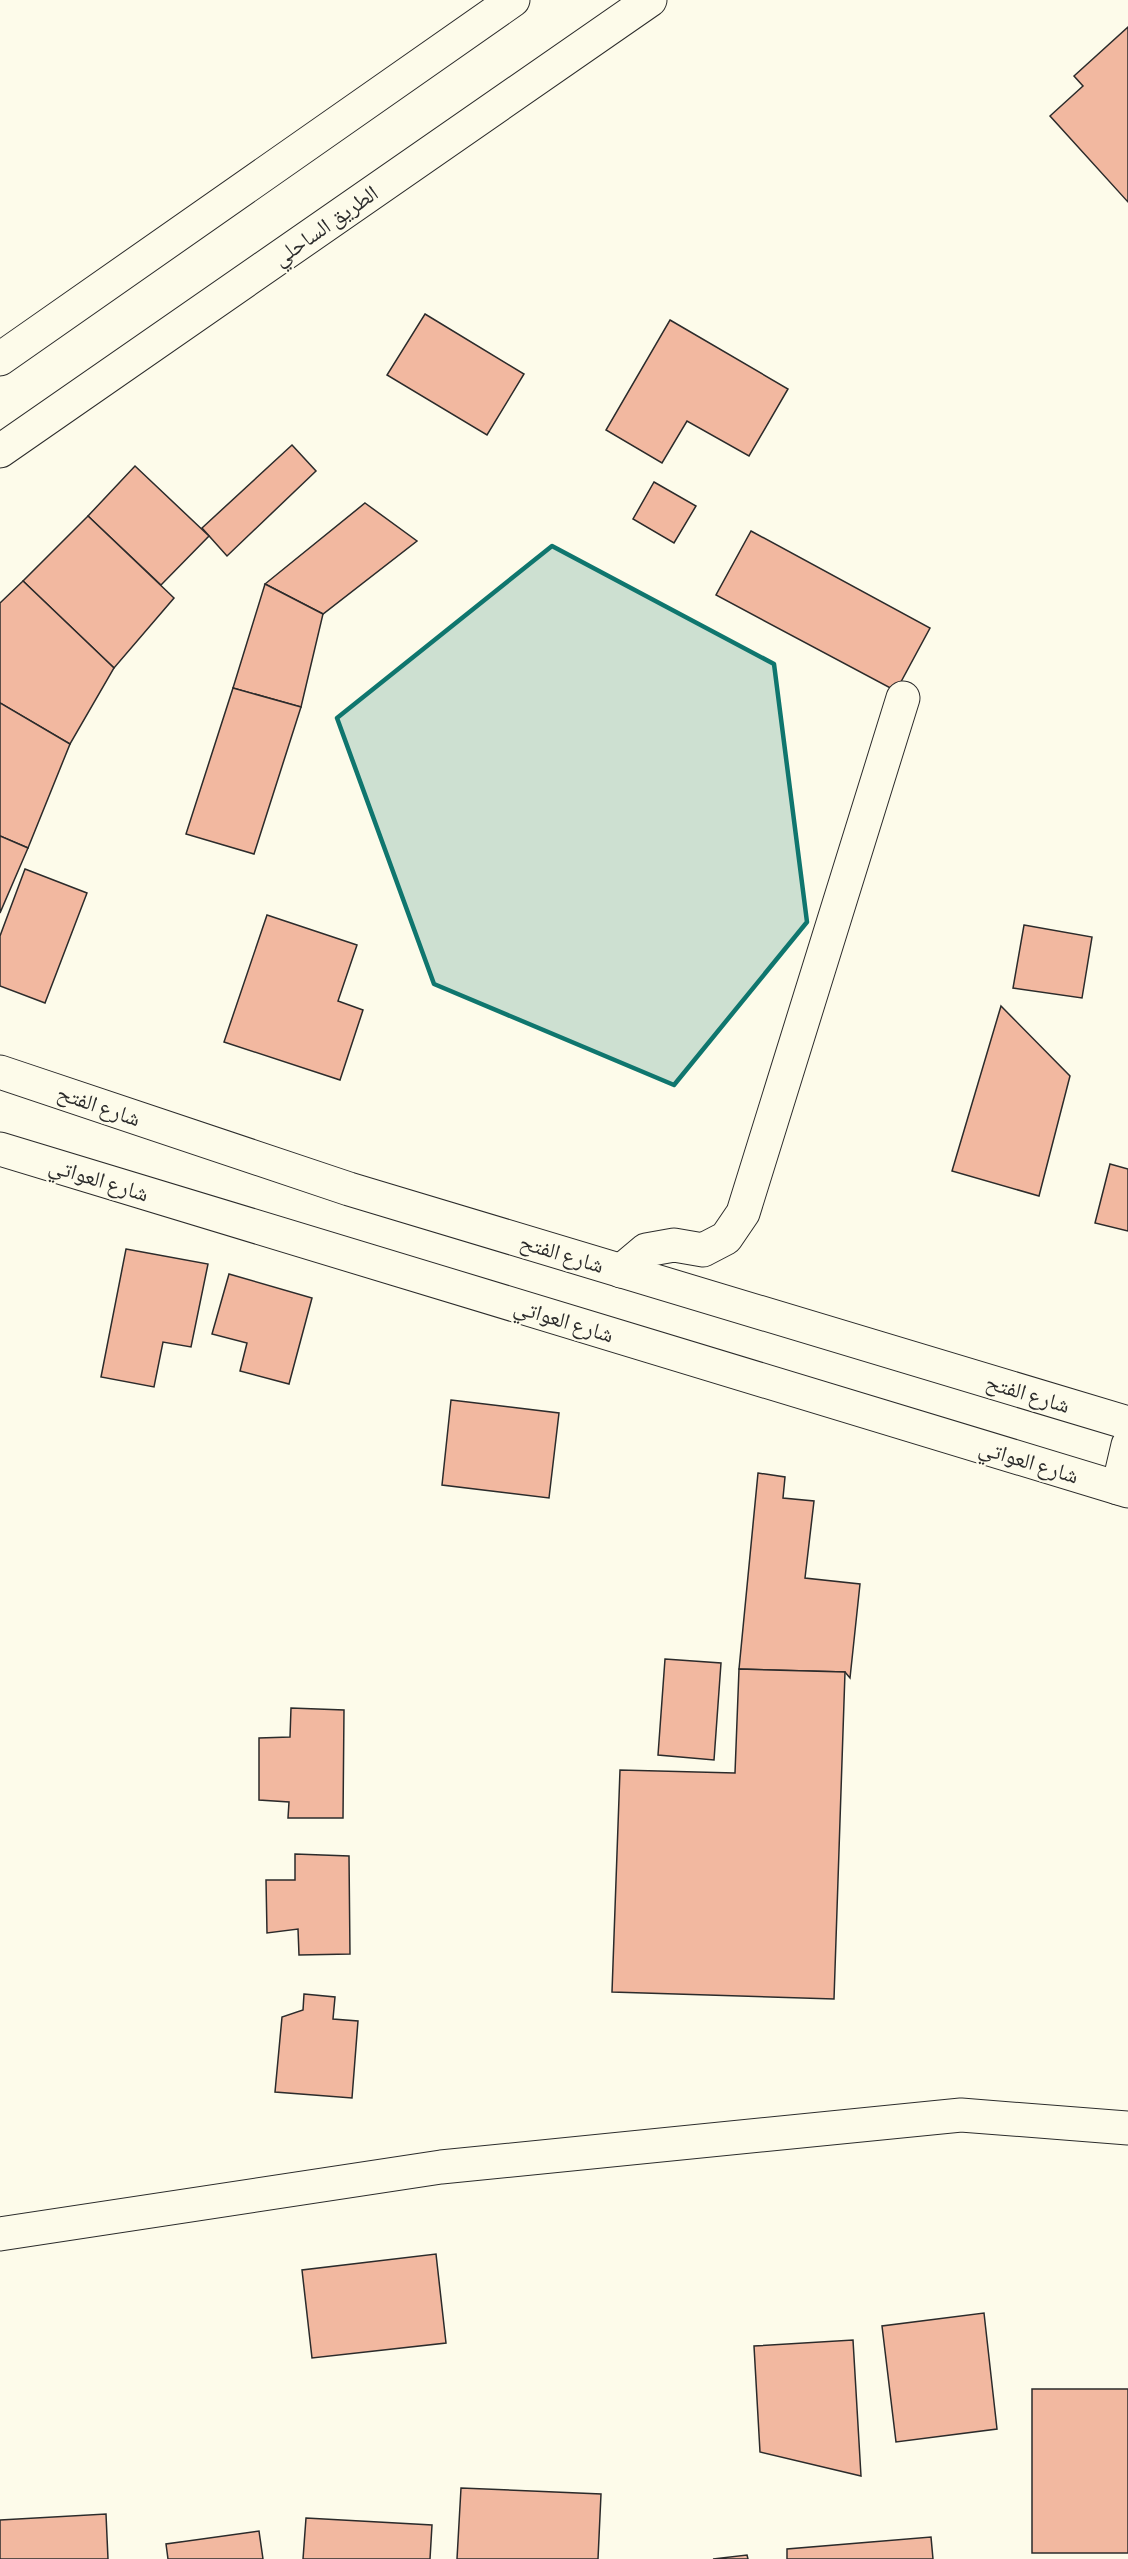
<svg xmlns="http://www.w3.org/2000/svg" width="1128" height="2559" font-family="'Alegreya Sans','Noto Naskh Arabic',sans-serif">
	<rect width="100%" height="100%" fill="#fdfbea"/>
	<!-- building -->
	<g fill="#f2b8a0" stroke="#2b2b2b" stroke-width="1.5">
		<polygon points="1128,27 1128,202 1050,116 1083,86 1074,76"/>
		<polygon points="425,314 524,374 487,435 387,375"/>
		<polygon points="670,320 788,389 749,456 687,421 662,463 606,430"/>
		<polygon points="292,445 316,471 227,556 202,528"/>
		<polygon points="135,466 209,536 161,585 88,516"/>
		<polygon points="654,482 696,506 674,543 633,519"/>
		<polygon points="365,503 417,541 323,614 265,584"/>
		<polygon points="88,516 174,598 114,668 23,581"/>
		<polygon points="751,531 930,628 896,691 716,595"/>
		<polygon points="23,581 114,668 70,744 0,703 0,603"/>
		<polygon points="265,584 323,614 301,707 233,688"/>
		<polygon points="233,688 301,707 254,854 186,834"/>
		<polygon points="0,703 70,744 28,848 0,836"/>
		<polygon points="0,836 28,848 0,913"/>
		<polygon points="25,869 87,893 45,1003 0,986 0,936"/>
		<polygon points="267,915 357,945 338,1001 363,1010 340,1080 224,1042"/>
		<polygon points="1024,925 1092,937 1082,998 1013,988"/>
		<polygon points="1001,1006 1070,1076 1039,1196 952,1171"/>
		<polygon points="1110,1164 1128,1169 1128,1231 1095,1223"/>
		<polygon points="126,1249 208,1264 191,1347 163,1342 154,1387 101,1377"/>
		<polygon points="229,1274 312,1298 289,1384 240,1371 247,1343 212,1334"/>
		<polygon points="451,1400 559,1413 549,1498 442,1485"/>
		<polygon points="758,1473 785,1477 783,1498 814,1501 805,1578 860,1584 850,1678 845,1672 739,1669"/>
		<polygon points="665,1659 721,1663 714,1760 658,1755"/>
		<polygon points="739,1669 845,1672 834,1999 612,1992 620,1770 735,1773"/>
		<polygon points="291,1708 344,1710 343,1818 288,1818 289,1802 259,1800 259,1738 290,1737"/>
		<polygon points="295,1854 349,1856 350,1954 299,1955 298,1929 267,1933 266,1880 295,1880"/>
		<polygon points="304,1994 335,1997 333,2019 358,2021 352,2098 275,2092 282,2017 303,2010"/>
		<polygon points="436,2254 446,2343 312,2358 302,2270"/>
		<polygon points="984,2313 997,2429 896,2442 882,2326"/>
		<polygon points="853,2340 861,2476 760,2452 754,2346"/>
		<rect x="1032" y="2389" width="96" height="164"/>
		<polygon points="461,2488 601,2494 598,2559 457,2559"/>
		<polygon points="106,2514 108,2559 0,2559 0,2520"/>
		<polygon points="306,2518 432,2525 430,2559 303,2559"/>
		<polygon points="259,2531 263,2559 168,2559 166,2544"/>
		<polygon points="931,2537 933,2559 787,2559 787,2549"/>
		<polygon points="747,2555 748,2559 713,2559"/>
	</g>
	<g fill="none" stroke-linecap="round" stroke-linejoin="round">
		<defs>
			<g id="minor">
				<polyline points="621,1271 646,1250 674,1245 703,1250 726,1238 743,1213 903,698"/>
				<polyline points="0,2234 441,2167 961,2115 1128,2128"/>
			</g>
			<g id="major">
				<polyline points="0,1072 349,1189 1128,1423"/>
				<polyline points="0,1149 1128,1491"/>
				<polyline points="1118,1488 1128,1445"/>
			</g>
			<g id="highway">
				<polyline points="0,359 513,0"/>
				<polyline points="0,451 650,0"/>
			</g>
		</defs>
		<!-- minor casing -->
		<use href="#minor" stroke="#2b2b2b" stroke-width="35"/>
		<!-- major casing -->
		<use href="#major" stroke="#2b2b2b" stroke-width="35"/>
		<!-- highway casing -->
		<use href="#highway" stroke="#2b2b2b" stroke-width="35"/>
		<!-- minor -->
		<use href="#minor" stroke="#fdfbea" stroke-width="33"/>
		<!-- major -->
		<use href="#major" stroke="#fdfbea" stroke-width="33"/>
		<!-- highway -->
		<use href="#highway" stroke="#fdfbea" stroke-width="33"/>
	</g>
	<!-- marked area -->
	<path fill="#0f766e" fill-opacity="0.2" stroke="#0f766e" stroke-width="4.5" stroke-linejoin="round" d="M552,546L774,664L807,922L674,1085L434,984L337,718Z"/>
	<g text-anchor="middle" stroke-width="4.5" stroke-linejoin="round" paint-order="stroke">
		<!-- street labels -->
		<g font-size="22" fill="#2b2b2b" stroke="#fdfbea">
			<text transform="translate(325 225) rotate(-35)" y="8">الطريق الساحلي</text>
			<text transform="translate(99 1105) rotate(19)" y="8">شارع الفتح</text>
			<text transform="translate(99 1179) rotate(17)" y="8">شارع العواتي</text>
			<text transform="translate(562 1253) rotate(17)" y="8">شارع الفتح</text>
			<text transform="translate(564 1320) rotate(17)" y="8">شارع العواتي</text>
			<text transform="translate(1028 1393) rotate(17)" y="8">شارع الفتح</text>
			<text transform="translate(1029 1461) rotate(17)" y="8">شارع العواتي</text>
		</g>
	</g>
</svg>
